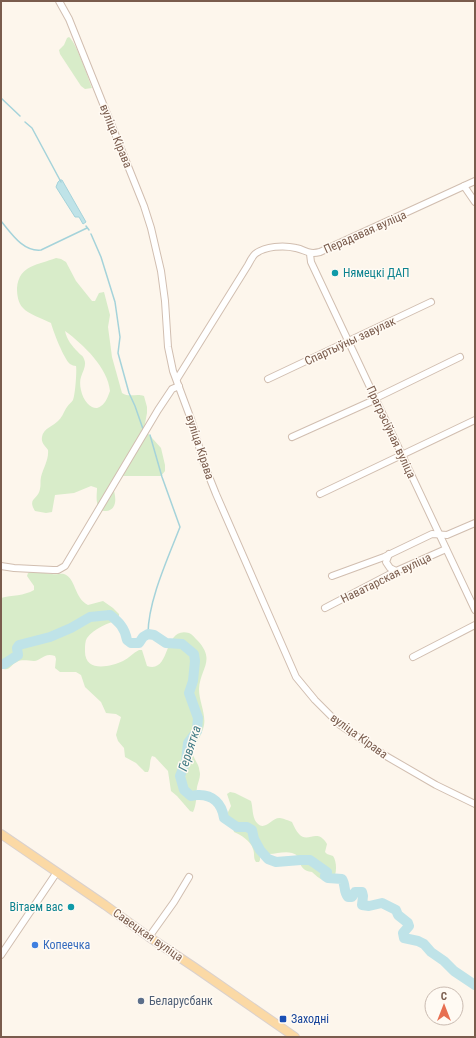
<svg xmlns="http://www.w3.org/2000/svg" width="476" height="1038" font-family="'Roboto Condensed',sans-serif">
	<rect width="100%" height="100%" fill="#fdf6ec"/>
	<!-- green -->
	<g fill="#d8ecc9" fill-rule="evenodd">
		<path d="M69,37C76,42 88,77 92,88L85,89L81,86L60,54L59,50L64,45L67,38Z"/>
		<path d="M56,258L61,259L66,262L76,281L92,301H95L99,293L104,292L110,315L108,327L112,357L122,393C130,398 136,393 144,396L147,407V413L144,429L161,448L165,465V471L161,476H120L113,488C116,496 118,510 106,511C104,511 101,511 100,509C95,504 97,494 97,488L91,486L74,493L55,495L52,512L46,513L35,511C27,498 38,500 40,489C41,485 40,481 41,477C43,468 49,460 48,450C45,446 41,443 42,437C43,428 54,426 59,420C63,416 64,411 67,407C69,404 71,403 73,400C75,397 77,371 76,366C74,366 72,365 70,364C64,359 53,331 51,323C43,319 28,314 23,308C18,303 17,295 17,288C19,265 38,265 56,258ZM65,331C83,344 108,368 110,391C108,396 106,403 101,406C97,409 95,408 92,407C83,403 78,386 81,377C83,371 87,365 84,359C83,355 80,355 78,352C72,346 67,340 65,331Z"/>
		<path d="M33,571C40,572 45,573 52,574C56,575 61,573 64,574C76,578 74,598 88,605L103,601L113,608L119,614V620C109,622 93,629 87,638C85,641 85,646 85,650C84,673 110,667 123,661C129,658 133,653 139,650H142L147,666C172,674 162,626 189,633C192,634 195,638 198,641C216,661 200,668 199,689C199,701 206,714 204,725C203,732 198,739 196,745C187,751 197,760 199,768C199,770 200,772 200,774C200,778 198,783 197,787C196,795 197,804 193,812L190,811L177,796L171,791L168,771L155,757L152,756C149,761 151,767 148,772H145L136,763L125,757L124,748L118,741L116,735L121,717L116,714L106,713L101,702L85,687L81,675L76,672H60L55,668L56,659L55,656C44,652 41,661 34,661C28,661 22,659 17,662C10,665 10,672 1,668V598C12,595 24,596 34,590V586L27,576L28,573Z"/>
		<path d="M230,792L235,793L251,801C253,807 252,818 257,823C265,832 272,817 280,818C282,818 290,821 292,822C294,826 296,831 299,834C308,844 317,827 327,844L325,852L327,854L333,856C336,860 337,869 335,875C324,884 321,880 312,872C295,870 304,856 292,853C284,851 277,854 269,854L262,846L260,848V860L259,862H256C253,858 255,854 253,849C251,841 241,835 234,832C233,825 228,822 226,816L231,806L227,794Z"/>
	</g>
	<!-- water -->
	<polygon fill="#bfe3e8" stroke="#a5d3da" points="60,180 62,180 86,222 83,224 79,217 75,217 56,187 58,182"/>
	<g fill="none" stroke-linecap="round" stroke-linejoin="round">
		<!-- stream -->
		<g stroke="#a5d3da" stroke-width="1.5">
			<polyline points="1,98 20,116"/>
			<polyline points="25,122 32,128 61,182"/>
			<path d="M1,221C11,233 23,252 41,250L87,228"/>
			<polyline points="86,226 89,230"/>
			<polyline points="91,234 101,257 115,302 120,337 118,353 129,393 135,406 143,429"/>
			<path d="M148,634C148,601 168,558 180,527L162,477L150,435"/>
		</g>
		<!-- river -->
		<path stroke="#bfe3e8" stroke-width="10" d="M1,664H4L18,655L17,648L19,645L50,637L71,628L90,617L110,615C119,622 125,628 127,640L131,643H139L143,637L148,634L154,635L166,643L182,644L194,654L195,661L193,681L189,693L198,718L197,731L188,743L186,761L180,776L184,790L191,796C193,796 195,795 197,795C213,794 222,804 224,818L237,827H247L252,830L254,839L260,850L268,859L276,862L301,860H310L327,872L325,876L328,878L342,879C346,885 343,891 348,897H352L355,892H362L363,896L362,905L369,906L382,903L396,910L398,915L408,923L409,926L403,933L404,938L418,941L424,944L431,952L444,961L454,971L475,985"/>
		<defs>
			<g id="minor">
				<polyline points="59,1 69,19 144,206 151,228 161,271 165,301 168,347 173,371 192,422 204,464 216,494 296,677 315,700 340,725 386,756 436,785 475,804"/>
				<polyline points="464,186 475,202"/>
				<polyline points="310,254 311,262 475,610"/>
				<path d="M177,379L248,265C250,261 252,257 255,254C265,246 284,245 296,248C306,250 308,255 320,252L475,181"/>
				<polyline points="268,379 431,302"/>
				<polyline points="292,437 372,401 378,397 460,357"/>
				<polyline points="320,494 475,420"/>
				<polyline points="389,554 386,562 390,568 396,571"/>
				<polyline points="1,566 14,568 53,570 58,570 65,566 158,410 172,389 179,386"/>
				<polyline points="332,576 384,557 432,534 447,535 475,523"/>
				<polyline points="325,608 394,572 446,549"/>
				<polyline points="413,657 475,625"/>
				<polyline points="149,937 174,902 189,877"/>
				<polyline points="1,955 57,872"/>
			</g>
			<polyline id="major" points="1,834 105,905 149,937 194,967 295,1037"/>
		</defs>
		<!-- minor casing -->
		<use href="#minor" stroke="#d1beb0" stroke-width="8"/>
		<!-- major casing -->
		<use href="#major" stroke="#dad1cd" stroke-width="10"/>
		<!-- minor -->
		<use href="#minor" stroke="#fff" stroke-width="6"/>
		<!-- major -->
		<use href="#major" stroke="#fbd9a5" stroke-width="8"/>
	</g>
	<!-- markers -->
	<g fill="#0f9aa8" stroke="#fffaf3" stroke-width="1.5">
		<circle cx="335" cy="273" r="4"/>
		<circle cx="71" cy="907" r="4"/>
	</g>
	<circle fill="#3f7fe0" stroke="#fffaf3" stroke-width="1.5" cx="35" cy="945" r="4"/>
	<circle fill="#5c6f8a" stroke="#fffaf3" stroke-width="1.5" cx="141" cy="1001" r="4"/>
	<rect fill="#1a4fb4" stroke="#fffaf3" stroke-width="1.5" x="279" y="1015" width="8" height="8" rx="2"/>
	<g text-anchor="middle" stroke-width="3" stroke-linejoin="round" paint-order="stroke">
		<!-- street labels -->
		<g font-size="12" fill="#7a5c4d" stroke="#fffaf3">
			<text transform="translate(116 136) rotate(68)" y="4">вуліца Кірава</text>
			<text transform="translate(365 232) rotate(-24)" y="4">Перадавая вуліца</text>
			<text transform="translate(350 341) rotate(-25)" y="4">Спартыўны завулак</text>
			<text transform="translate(391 432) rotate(65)" y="4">Прагрэсіўная вуліца</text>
			<text transform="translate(200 447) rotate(72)" y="4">вуліца Кірава</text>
			<text transform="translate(386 578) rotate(-26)" y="4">Наватарская вуліца</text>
			<text transform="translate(359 736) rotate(36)" y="4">вуліца Кірава</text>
			<text transform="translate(148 935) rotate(35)" y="4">Савецкая вуліца</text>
		</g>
		<!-- culture labels -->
		<g font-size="12" fill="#0d838f" stroke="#fffaf3" text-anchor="start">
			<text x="343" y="277">Нямецкі ДАП</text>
			<text x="63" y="911" text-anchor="end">Вітаем вас</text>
		</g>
		<!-- shop labels -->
		<g font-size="12" fill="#366cbe" stroke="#fffaf3" text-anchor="start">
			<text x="43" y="949">Копеечка</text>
		</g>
		<!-- service labels -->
		<g font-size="12" fill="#4e5e75" stroke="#fffaf3" text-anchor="start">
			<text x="149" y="1005">Беларусбанк</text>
		</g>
		<!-- transit labels -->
		<g font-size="12" fill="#164399" stroke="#fffaf3" text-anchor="start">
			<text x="291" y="1023">Заходні</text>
		</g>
		<!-- water labels -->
		<g font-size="13" font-style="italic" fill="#437c86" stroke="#fffaf3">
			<text transform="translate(189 748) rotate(-72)" y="5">Гервятка</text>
		</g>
	</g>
	<!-- border -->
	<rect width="476" height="1038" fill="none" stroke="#7a5c4d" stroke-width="4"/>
	<!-- north arrow -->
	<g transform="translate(444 1006)"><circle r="19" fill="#fffaf3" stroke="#cabbb1"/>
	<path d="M0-3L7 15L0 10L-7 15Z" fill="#e76f51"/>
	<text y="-6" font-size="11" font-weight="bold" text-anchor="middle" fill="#7a5c4d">С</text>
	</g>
</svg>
